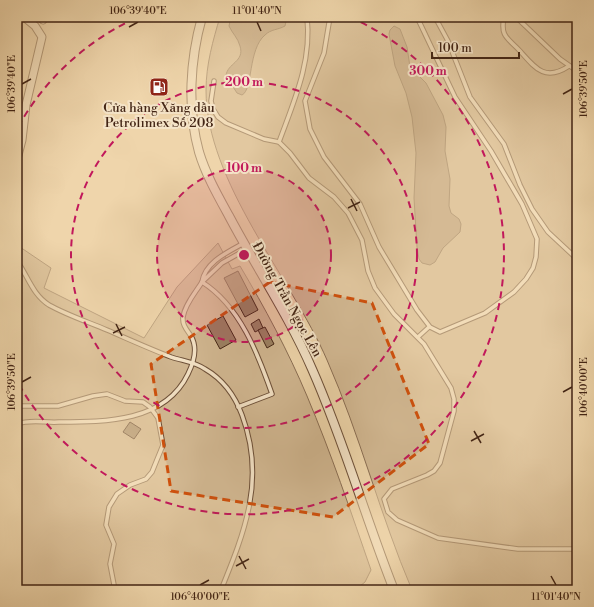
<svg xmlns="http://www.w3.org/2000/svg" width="594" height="607" font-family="'Libre Bodoni',serif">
	<rect width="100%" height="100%" fill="#efd6ab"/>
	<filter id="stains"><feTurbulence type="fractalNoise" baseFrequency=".005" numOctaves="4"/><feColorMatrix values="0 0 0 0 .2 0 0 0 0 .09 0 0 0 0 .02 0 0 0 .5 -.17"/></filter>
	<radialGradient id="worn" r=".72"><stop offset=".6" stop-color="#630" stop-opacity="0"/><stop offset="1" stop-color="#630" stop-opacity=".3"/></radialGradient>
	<!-- green -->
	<g fill="#d2b892" stroke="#8a6e54">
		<path d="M220,17H577V590H412C380,515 360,435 327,360C291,277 206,182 206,90C206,65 213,40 220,17Z"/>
		<path d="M218,243L232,269L240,266C265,308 288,351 307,396C331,453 351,512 371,570L365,582L355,590H17V245L51,268L44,288L144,338L177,287Z"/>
	</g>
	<!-- water -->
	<g fill="#b59a78" stroke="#876b50">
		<path d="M231,17H287L285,26C278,30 271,29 265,35C248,49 253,90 242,95L237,93L226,76C227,63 245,62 240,46C238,38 232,33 229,26Z"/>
		<polygon points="394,26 400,29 407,47 410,67 426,83 443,115 446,127 445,151 450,179 449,206 451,213 459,219 461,224 460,232 443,248 435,262 430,265 422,263 419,259 417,247 414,198 416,153 412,117 406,93 395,66 389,34 390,30"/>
	</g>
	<!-- building -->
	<g fill="#9c8163" stroke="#432515">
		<polygon points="238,271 258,310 245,317 224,278"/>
		<polygon points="223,316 236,340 220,349 207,325"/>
		<polygon points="259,319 263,328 255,332 251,324"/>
		<polygon points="265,327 274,344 267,348 258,330"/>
		<polygon points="130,422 141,429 134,439 123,432"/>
	</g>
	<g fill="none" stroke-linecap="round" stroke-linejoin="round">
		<defs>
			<g id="service">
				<polyline points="330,17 324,53 305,101 310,129 324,157 360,204 379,247 417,310 430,327 440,332 485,313 514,292 526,279 533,268 536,257 537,239 522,204 491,151 455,97 417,17"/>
				<polyline points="435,17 448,41 470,97 504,144 520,185 532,209 548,232 577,259"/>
				<polyline points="459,17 481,19 498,17"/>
				<path d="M504,17C500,37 508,38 520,51C535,68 545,82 569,66"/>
				<polyline points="516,17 560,59 577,71"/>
				<polyline points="214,81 211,101 213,109 218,117 226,123 264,139 279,142 290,153 309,178 334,197 348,213 362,240 368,271 375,288 394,314 424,344 451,388 454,399 454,411 440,463 434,471 427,475 392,489 384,499 388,512 397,520 438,538 518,549 577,549"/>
				<path d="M279,142C294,101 312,62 307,17"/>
				<path d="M244,243C228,252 205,262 202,282L222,263L247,249"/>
				<path d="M17,261C28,276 32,294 49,305C67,315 88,322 107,330C128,339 150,349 171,357C183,361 195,362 205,369C224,380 235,396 242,415C266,479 245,531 221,590"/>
				<polyline points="418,337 429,327"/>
				<polyline points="17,406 58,406 93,396 107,394 125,401 143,402 150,407 158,418 163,445 152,472 146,479 130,485 117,494 109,507 106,525 114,544 110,564 115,590"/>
				<path d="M17,424C31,419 44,423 59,422C106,422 165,422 188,374C194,362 198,348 191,336C187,330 182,325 183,317C185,304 196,292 202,282C240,306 258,354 272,394L238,407"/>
				<polyline points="380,590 391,586"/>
			</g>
			<g id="minor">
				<polyline points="43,20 45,17"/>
				<polyline points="17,159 22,140 26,105 42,37 35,26 24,17"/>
			</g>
			<path id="tertiary" d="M202,17C190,60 187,108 199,152C206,175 218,196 229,216C256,267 289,316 312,369C344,441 365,517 394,590"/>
		</defs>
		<!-- service casing -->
		<use href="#service" stroke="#6e513a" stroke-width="5.5"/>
		<!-- minor casing -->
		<use href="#minor" stroke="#6e513a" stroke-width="9"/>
		<!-- tertiary casing -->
		<use href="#tertiary" stroke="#6e513a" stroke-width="10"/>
		<!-- service -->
		<use href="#service" stroke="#f5e4c8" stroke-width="3.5"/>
		<!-- minor -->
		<use href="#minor" stroke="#f5e4c8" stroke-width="7"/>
		<!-- tertiary -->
		<use href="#tertiary" stroke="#f5e4c8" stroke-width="8"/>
	</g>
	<!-- marked area -->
	<path d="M0 0H594V607H0ZM270,282L372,303L429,444L333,517L171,491L151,364Z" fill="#efd6ab" fill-opacity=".55" fill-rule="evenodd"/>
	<path fill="none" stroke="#cf510d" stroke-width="3" stroke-dasharray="8 5" stroke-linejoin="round" d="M270,282L372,303L429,444L333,517L171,491L151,364Z"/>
	<!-- ticks -->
	<path fill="none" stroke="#432515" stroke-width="1.5" d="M257,22L261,31M129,27L138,22M22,84L31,79M563,94L572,89M351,199L357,211M348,208L360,202M116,324L122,336M113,333L125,327M22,382L31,377M563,392L572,387M474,431L481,443M471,441L484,434M239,556L246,569M236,566L249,559M551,576L556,585M200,585L209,580"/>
	<!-- distance rings -->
	<circle cx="244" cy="255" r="87" fill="#c2185b" fill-opacity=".12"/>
	<g fill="none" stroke="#c2185b" stroke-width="2" stroke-dasharray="7 5">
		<circle cx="244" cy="255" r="87"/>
		<circle cx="244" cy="255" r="173"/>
		<path d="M18 127A260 260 0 0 1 138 17M350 17A260 260 0 1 1 18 383"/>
	</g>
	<!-- icons -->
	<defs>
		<symbol id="fuel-square" viewBox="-11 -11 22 22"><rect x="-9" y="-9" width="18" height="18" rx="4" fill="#8f2418" stroke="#f5e4c8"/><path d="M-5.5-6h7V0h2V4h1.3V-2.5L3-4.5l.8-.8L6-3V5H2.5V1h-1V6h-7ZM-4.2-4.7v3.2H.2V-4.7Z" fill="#fff"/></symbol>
	</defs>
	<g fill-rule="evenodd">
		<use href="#fuel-square" x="148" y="76" width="22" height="22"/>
	</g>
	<g text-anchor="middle" stroke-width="4" stroke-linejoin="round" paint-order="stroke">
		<!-- poi labels -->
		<g font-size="13" fill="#432515" stroke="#f5e4c8">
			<text x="159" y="112">Cửa hàng Xăng dầu<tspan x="159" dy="15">Petrolimex Số 208</tspan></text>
		</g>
		<!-- street labels -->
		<g font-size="13" fill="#432515" stroke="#f5e4c8">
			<text transform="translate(288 299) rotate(61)" y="5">Đường Trần Ngọc Lên</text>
		</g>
	</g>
	<circle cx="244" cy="255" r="6" fill="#c2185b" stroke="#f5e4c8" stroke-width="2"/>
	<g font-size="12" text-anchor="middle" font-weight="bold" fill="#c2185b" stroke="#f5e4c8" stroke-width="4" stroke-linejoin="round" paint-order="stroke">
		<text x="428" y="75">300 m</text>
		<text x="244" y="86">200 m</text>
		<text x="244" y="172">100 m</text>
	</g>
	<!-- margin -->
	<rect width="594" height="607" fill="none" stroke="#efd6ab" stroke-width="44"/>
	<!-- scale -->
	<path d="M432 52v6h87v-6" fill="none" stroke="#432515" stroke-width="2"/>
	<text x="438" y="52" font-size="12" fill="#432515" stroke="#f5e4c8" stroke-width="3" paint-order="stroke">100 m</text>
	<rect x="22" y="22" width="550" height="563" fill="none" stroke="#432515" stroke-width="1.5"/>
	<g font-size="10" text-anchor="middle" fill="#432515">
		<text x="138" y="14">106°39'40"E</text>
		<text x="257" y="14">11°01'40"N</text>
		<text transform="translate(11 84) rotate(-90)" y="4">106°39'40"E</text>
		<text transform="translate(583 89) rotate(-90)" y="4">106°39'50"E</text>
		<text transform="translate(11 382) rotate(-90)" y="4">106°39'50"E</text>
		<text transform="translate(583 387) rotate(-90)" y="4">106°40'00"E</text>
		<text x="200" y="600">106°40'00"E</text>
		<text x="556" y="600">11°01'40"N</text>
	</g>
	<rect width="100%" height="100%" filter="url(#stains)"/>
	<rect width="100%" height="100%" fill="url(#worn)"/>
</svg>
